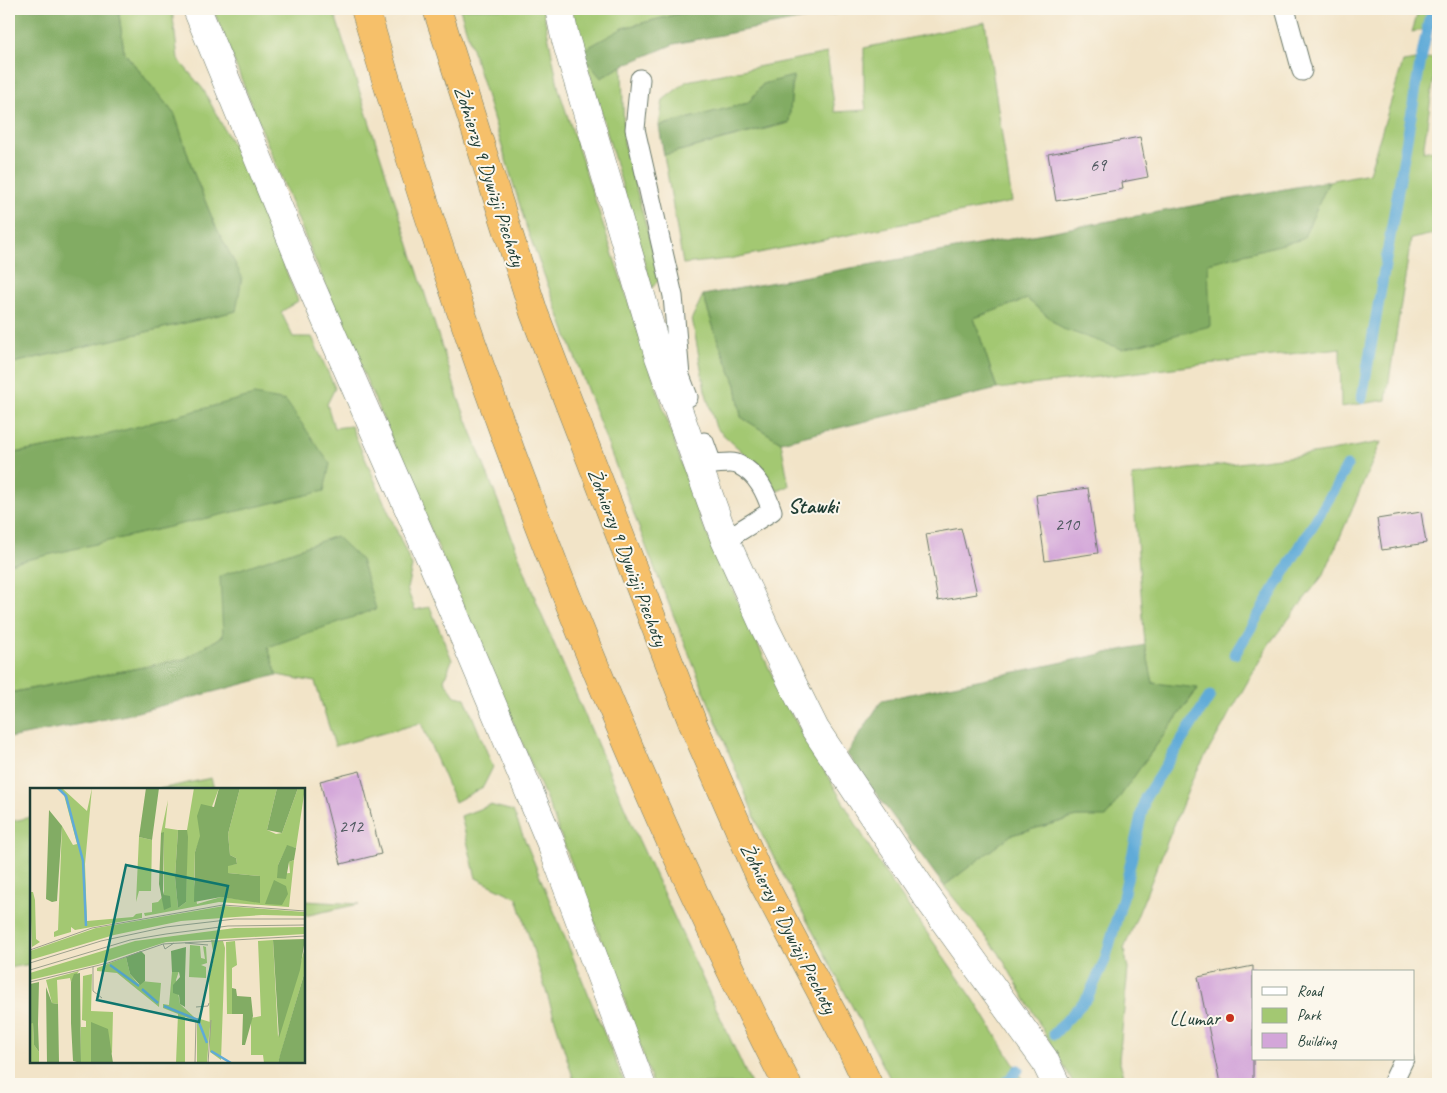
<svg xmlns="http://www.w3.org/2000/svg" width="1447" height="1093" font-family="Caveat,sans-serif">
	<rect width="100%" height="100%" fill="#fbf7ec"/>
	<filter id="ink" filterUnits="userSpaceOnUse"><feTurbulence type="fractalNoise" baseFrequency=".02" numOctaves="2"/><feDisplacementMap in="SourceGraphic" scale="10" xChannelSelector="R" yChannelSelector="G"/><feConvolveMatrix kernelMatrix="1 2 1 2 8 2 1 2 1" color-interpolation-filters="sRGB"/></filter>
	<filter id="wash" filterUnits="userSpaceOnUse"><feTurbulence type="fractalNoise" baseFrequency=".0096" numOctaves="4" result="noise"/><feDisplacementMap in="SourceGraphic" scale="20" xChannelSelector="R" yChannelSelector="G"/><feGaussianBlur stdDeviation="1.12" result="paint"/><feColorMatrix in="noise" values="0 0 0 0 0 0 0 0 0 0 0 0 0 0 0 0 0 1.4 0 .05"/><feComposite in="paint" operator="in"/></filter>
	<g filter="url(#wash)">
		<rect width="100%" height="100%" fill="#f2e4c8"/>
		<!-- green -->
		<g fill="#a3c872" stroke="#618253">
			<polygon points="121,9 172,9 178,59 203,89 247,172 298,301 281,312 293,337 312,337 335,388 327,404 334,428 351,426 412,566 407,589 415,610 430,607 452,660 444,680 455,696 465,698 493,767 483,787 455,802 421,723 335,746 315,682 277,675 267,647 223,636 185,659 9,693 9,564 15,563 84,441 9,454 9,364 236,311 215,225 194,174 175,115 124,52 119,14"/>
			<polygon points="213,9 333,9 459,400 542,616 637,836 751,1084 653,1084 622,992 548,803 308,244"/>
			<polygon points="460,9 543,9 559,90 699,517 786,705 883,870 974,1000 1026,1084 893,1084 762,835 650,557 528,232"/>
			<polygon points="571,9 697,9 623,28 601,78 622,66 624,143 660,278 652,288"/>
			<polygon points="807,9 866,9 809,18"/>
			<polygon points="1419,9 1438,9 1438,26 1412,32"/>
			<polygon points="985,22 1012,202 729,259 683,264 664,155 789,123 793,77 763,84 748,103 659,126 663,100 687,81 827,53 835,112 866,110 864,94 864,48"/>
			<polygon points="1437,57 1423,152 1438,149 1438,233 1411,239 1386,400 1341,407 1340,348 997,389 974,318 1027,299 1063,329 1208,263 1302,239 1329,181 1369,173 1403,62"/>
			<polygon points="703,295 718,341 736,385 741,417 781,442 789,486 778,491 749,458 716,428 705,390 692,318"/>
			<polygon points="1381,442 1324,574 1269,644 1193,778 1124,949 1128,969 1119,1060 1127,1084 1074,1084 999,953 944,886 1011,835 1077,817 1106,816 1142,765 1198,689 1153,683 1145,645 1132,476 1320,453"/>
			<polygon points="211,778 214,789 160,789"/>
			<polygon points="490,805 513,811 625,1084 575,1084 517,898 476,878 461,816"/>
			<polygon points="31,817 31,964 9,968 9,822"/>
			<polygon points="304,901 359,904 304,916"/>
		</g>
		<!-- forest -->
		<g fill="#82ac64" stroke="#50744c">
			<polygon points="9,9 121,9 119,14 124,52 175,115 194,174 215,225 242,277 236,311 9,364"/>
			<polygon points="697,9 807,9 809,18 674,44 622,66 601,78 580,52 623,28"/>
			<polygon points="793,76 789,122 664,155 659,126 748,103 763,84"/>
			<polygon points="1329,181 1303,239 1208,263 1210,326 1122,349 1063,329 1027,299 974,318 997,389 781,442 741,417 736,385 718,341 703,295"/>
			<polygon points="254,395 286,401 330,464 324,491 9,564 9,454 84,441"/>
			<polygon points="336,536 361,560 376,609 268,647 277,675 126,715 9,738 9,693 185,659 223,636 220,576"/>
			<polygon points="1145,645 1153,683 1198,688 1142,765 1106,817 1077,817 1011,835 944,886 847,754 882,700"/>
		</g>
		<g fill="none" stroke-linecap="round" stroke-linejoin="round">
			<!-- stream -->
			<g stroke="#60abd8" stroke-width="11">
				<polyline points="1362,398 1419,70 1429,20 1437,9"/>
				<polyline points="1235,654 1337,485 1347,466"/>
				<polyline points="1054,1034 1088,997 1105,960 1123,897 1145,798 1210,696"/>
				<polyline points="1005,1084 1018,1070"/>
			</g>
		</g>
		<g id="blocks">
			<!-- building -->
			<g fill="#d3a6d9">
				<polygon points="1140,137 1148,177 1122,182 1123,189 1056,201 1048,154"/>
				<polygon points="1088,488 1098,553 1045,561 1036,495"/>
				<polygon points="1421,512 1426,543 1382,550 1377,519"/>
				<polygon points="961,528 977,594 938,601 926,534"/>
				<polygon points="360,771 381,854 341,864 320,781"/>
				<polygon points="1253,966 1253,1084 1220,1084 1198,977"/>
			</g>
		</g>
	</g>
	<g filter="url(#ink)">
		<use href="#blocks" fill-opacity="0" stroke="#697768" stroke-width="1"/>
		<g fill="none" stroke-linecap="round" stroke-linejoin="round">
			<defs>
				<g id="lane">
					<polyline points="1285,9 1302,71"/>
					<polyline points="640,79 635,129 673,296 680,376 688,397"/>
					<path d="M704,442L712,464C720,464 733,461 739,465C758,474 766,493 772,511L725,540"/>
					<polyline points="1392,1084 1404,1059"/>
				</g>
				<g id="street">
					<polyline points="197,9 304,270 439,578 552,846 641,1084"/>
					<polyline points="559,9 565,37 659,357 725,540 765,628 815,729 925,894 1044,1059 1056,1084"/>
				</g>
				<g id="highway">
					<path d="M365,9C473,379 612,741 787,1084"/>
					<polyline points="437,9 534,313 693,724 761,879 853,1052 868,1084"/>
				</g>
			</defs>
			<!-- lane casing -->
			<use href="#lane" stroke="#697768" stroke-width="21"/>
			<!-- street casing -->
			<use href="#street" stroke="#697768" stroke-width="29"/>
			<!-- highway casing -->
			<use href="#highway" stroke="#697768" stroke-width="29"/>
			<!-- lane -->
			<use href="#lane" stroke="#fff" stroke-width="19"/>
			<!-- street -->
			<use href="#street" stroke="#fff" stroke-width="28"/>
			<!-- highway -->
			<use href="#highway" stroke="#f6c06b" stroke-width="28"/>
		</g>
	</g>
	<!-- markers -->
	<circle fill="#c8321e" stroke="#fbf7ec" stroke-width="2" cx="1230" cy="1018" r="5"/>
	<g text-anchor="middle" stroke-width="4" stroke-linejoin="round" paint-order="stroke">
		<!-- number labels -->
		<g font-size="18" fill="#4c575d">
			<text x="1098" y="171">69</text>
			<text x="1067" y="530">210</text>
			<text x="351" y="832">212</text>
		</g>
		<!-- street labels -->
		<g font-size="20" fill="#1f3d34" stroke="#fbf7ec">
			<text transform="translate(490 176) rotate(72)" y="7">Żołnierzy 9 Dywizji Piechoty</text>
			<text transform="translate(628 557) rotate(69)" y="7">Żołnierzy 9 Dywizji Piechoty</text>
			<text transform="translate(789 928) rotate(63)" y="7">Żołnierzy 9 Dywizji Piechoty</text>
		</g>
		<!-- poi labels -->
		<g font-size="20" fill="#1f3d34" stroke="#fbf7ec" text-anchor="end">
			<text x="1220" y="1025">LLumar</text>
		</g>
		<!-- neighbourhood labels -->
		<g font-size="21" font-weight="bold" fill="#1f3d34" stroke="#fbf7ec">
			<text x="813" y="513">Stawki</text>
		</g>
	</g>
	<!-- overview -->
	<g transform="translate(30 788)">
		<rect width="275" height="275" fill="#f2e4c8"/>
		<path d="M26,0L33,1L57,23L62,0L55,76L57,133L103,129L106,126L112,125V130L45,142L41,139V144L24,149V144L28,142L32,38L43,57L47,56L34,7ZM164,0H189L165,64L164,94L167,116L191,109L230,114V88L198,85V77L207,76L206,70L200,67L198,46L210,0H247L237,42L246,46L252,45L268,0H275L266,60L257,58L248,77V86L260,85L259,74L264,72L259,119L189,114L115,128L114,125L122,124V115L128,114L134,107V45H131L138,12L135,40L148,42L145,89L148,120L156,114L157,42ZM109,49L122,52L121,103H109L106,114ZM0,104H3L5,112L6,151L10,154L2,159ZM194,118L275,124V128L232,127L151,133L84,147L0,172V163L66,140ZM275,139V146L136,154L68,176L0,192V185L105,153L205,140ZM181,152L193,153L195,160L191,272L180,264L179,191L184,169ZM243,152L248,249L275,160V183L248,275H234L233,267H221V230L231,228L228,153ZM205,153L207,177L202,180V226H197L196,154ZM160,157L170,158L171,170L175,171L173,158L176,159L177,175L171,177L176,179V190L159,189ZM96,169L100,186L109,197L111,193L131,195L129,219L87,185L67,183V180ZM49,183L41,194L40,190L27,192L28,216L22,215L16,192ZM149,183L146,192L150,216L164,229V232L155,229V275H146L148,226L133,220V216L139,217L142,184ZM62,186L61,223L83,224L82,266L78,258V241L61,243V275H51V239H56V233L52,232L53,188ZM167,230L180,234L177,275H167ZM3,234L4,257L9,264V275H0V236Z" fill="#a3c872"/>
		<path d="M116,0H129L122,52L109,49ZM189,0H210L198,46L200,67L206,70L207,76L198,78V85L230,88V115L191,109L164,114L165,64L170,48L167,28L171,16L184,19ZM247,0H268L252,45L237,42ZM19,22L32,38L27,113L22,114L16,111ZM148,42H157L158,49L156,114L148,120L145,89ZM134,44L133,103L134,107L140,108L141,119L134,122L129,96L131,45ZM257,57L266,60L264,72L259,74L256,91L247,90L248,77ZM244,92L256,98L258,106L252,117L235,116ZM275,151L270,182L249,250L243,152ZM156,159L155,189V219L150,216L149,207L143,205V197L150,189L149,184H142L141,163ZM111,163L115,167V193L110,197L100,186L96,169ZM275,183V275H248L250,267ZM50,185V189L51,275L43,273L41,235V194L44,186ZM9,194L8,236L9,264L4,257L3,235L0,236V196ZM16,199L22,215L28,216L29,275H17ZM202,200L206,201L207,208L221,209L223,228L215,257H212L213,226H202ZM61,234L78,241L83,275H61Z" fill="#82ac64"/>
		<path fill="none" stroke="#60abd8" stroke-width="2.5" d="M28,0L36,8L53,73L56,138M80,177L109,198M112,201L128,215M134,218L168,232L177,255M181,263L201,275"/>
		<path fill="none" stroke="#9ea18d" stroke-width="1" d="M155,155L178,157M133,156L135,161L144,155M0,162L62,140L193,117L275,123M0,175L71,153L136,139L205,131H275M63,179V203L72,210M0,182L100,152L136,146L198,138L275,137M0,194L78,175L133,156L275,148M166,219L178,218L179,215M165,275L166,233M178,275L181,232"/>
		<path fill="#0f766e" fill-opacity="0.15" stroke="#0f766e" stroke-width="2.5" d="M96,77L198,98L169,234L67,212Z"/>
		<rect width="275" height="275" fill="none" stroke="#1f3d34" stroke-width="2.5"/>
	</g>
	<!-- margin -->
	<rect width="1447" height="1093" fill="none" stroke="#fbf7ec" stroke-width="30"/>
	<!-- legend -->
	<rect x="1252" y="970" width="162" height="90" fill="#fbf7ec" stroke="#a3ada2"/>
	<rect x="1262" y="987" width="25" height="8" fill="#ffffff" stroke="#a3ada2"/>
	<text x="1297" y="996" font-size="15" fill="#1f3d34">Road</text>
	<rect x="1262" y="1008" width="25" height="15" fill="#a3c872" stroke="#a3ada2"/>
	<text x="1297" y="1020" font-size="15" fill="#1f3d34">Park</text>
	<rect x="1262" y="1033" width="25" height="15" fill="#d3a6d9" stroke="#a3ada2"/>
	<text x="1297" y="1046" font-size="15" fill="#1f3d34">Building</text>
</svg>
